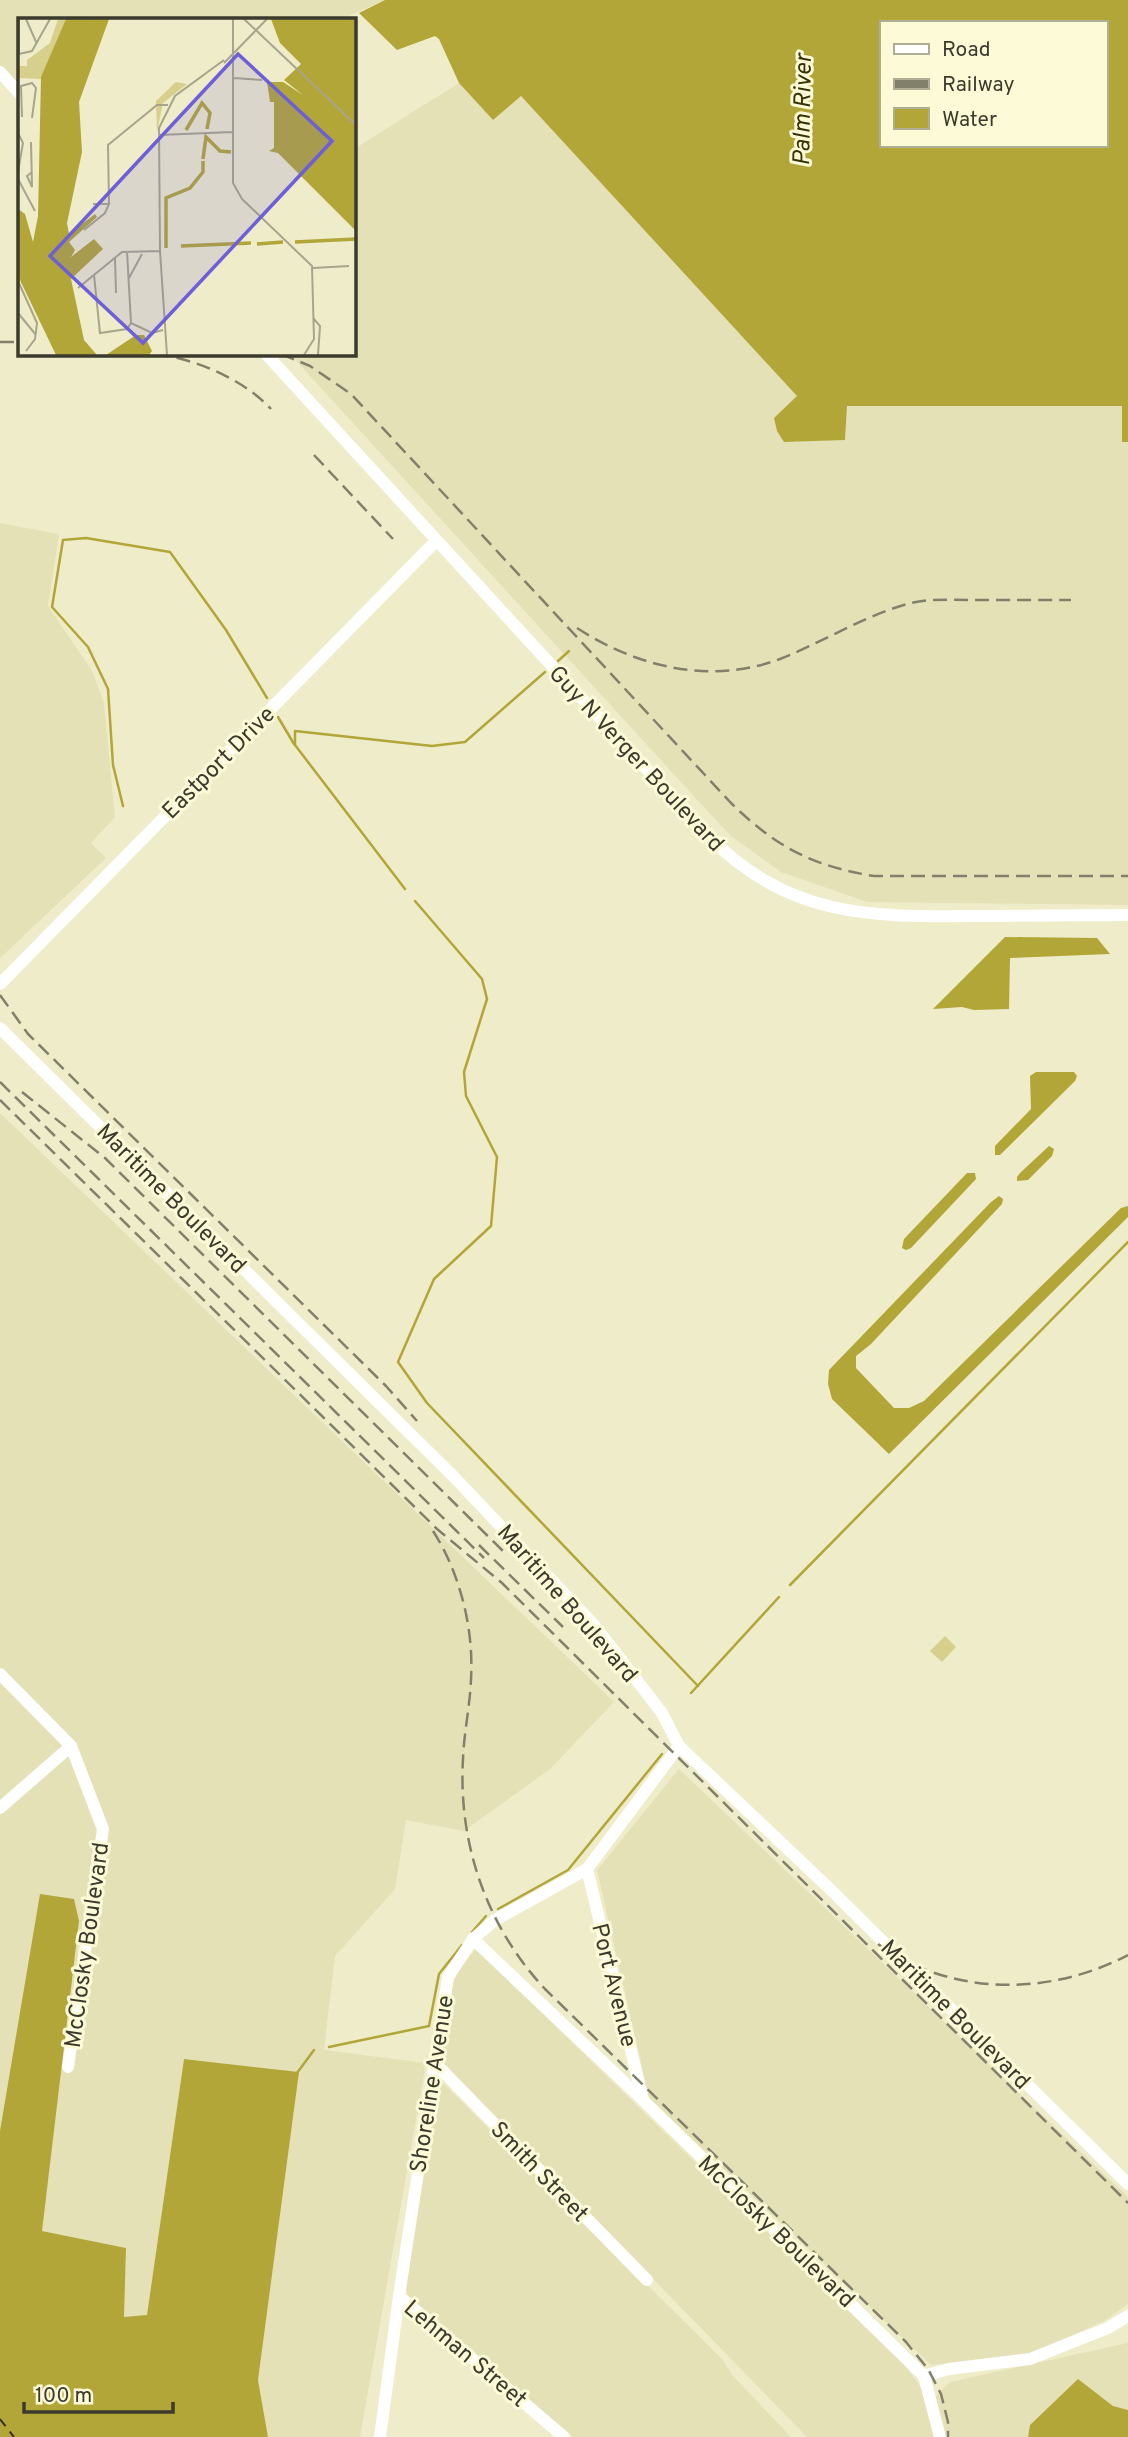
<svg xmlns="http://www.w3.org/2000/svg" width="1128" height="2437" font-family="Overpass,sans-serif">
	<rect width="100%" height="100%" fill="#efecca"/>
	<!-- built -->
	<g fill="#e4e1b7">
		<polygon points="0,0 385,0 341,19 19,19 19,98 0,76"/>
		<polygon points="459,83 493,120 521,96 798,396 774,418 794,443 803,440 845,439 847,406 1123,406 1122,442 1128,442 1128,905 867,902 781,872 731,836 701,804 290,354 354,354 354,149"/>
		<polygon points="0,523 59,534 48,606 92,671 104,703 115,817 91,843 106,858 0,958"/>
		<polygon points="0,1113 614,1702 550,1769 464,1831 406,1820 395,1889 335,1956 324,2050 426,2063 360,2437 268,2437 258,2380 299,2072 184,2059 147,2316 124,2317 126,2248 42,2231 0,2132"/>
		<polygon points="679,1769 1128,2197 1128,2304 1104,2321 1031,2353 931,2365 649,2098 597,1870"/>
		<polygon points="476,1949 906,2367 922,2389 928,2404 950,2382 1128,2343 1128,2410 1113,2406 1078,2379 1030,2425 1028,2437 807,2437 441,2061 452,1986 458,1971"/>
		<polygon points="443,2083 722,2359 733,2376 791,2437 573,2437 408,2296 405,2287 434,2091"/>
	</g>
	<!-- green -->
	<polygon fill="#d6d08c" points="945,1636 956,1647 942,1662 930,1651"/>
	<!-- water -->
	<g fill="#b1a637" fill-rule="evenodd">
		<path d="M385,0H1128V442H1122V406H847L845,440L784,442L777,431L774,418L797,396L521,96L493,120L459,83L439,39L435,36L397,50L359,13ZM881,23H1105V145H881Z"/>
		<polygon points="1005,937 1097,938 1110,954 1010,958 1009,1009 974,1010 962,1007 933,1009"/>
		<polygon points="1036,1072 1074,1072 1077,1076 1075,1081 1000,1155 995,1155 995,1146 1031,1109 1030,1076"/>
		<polygon points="1049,1146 1054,1149 1052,1156 1028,1180 1017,1181 1017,1177 1020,1173"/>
		<polygon points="967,1173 975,1173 976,1179 911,1248 906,1250 902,1248 904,1239"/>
		<polygon points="999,1196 1003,1199 1002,1204 871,1344 856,1356 856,1368 894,1408 909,1408 924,1401 1121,1208 1128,1206 1128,1217 889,1454 832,1399 828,1384 829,1370 991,1202"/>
		<polygon points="40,1894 74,1899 79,1921 42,2231 126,2248 124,2317 147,2315 184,2059 299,2072 258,2380 268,2437 0,2437 0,2131"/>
		<polygon points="1078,2379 1113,2406 1128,2410 1128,2437 1028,2437 1030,2425"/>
	</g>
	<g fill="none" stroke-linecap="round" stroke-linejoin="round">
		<!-- stream -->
		<g stroke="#b1a637" stroke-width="2.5">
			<polyline points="558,661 569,651"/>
			<polyline points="278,717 294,744"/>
			<polyline points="123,806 113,765 108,689 88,647 52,607 63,540 86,538 170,552 226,630 267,698"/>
			<polyline points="405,889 295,745 295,731 432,746 465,742 545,672"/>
			<polyline points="415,901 482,979 487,999 464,1072 466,1096 497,1157 491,1226 434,1279 398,1362 427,1403 698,1686"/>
			<polyline points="790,1585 1128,1242"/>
			<polyline points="691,1693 779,1597"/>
			<polyline points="498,1909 568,1870 662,1754"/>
			<polyline points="472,1932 486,1916"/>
			<polyline points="329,2047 429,2026 439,1974 462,1945"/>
			<polyline points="297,2073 314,2050"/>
		</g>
		<!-- ferry -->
		<polyline stroke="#363202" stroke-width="2" stroke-dasharray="9 7" stroke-linecap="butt" points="0,2419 14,2437"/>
		<!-- minor -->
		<g stroke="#fff" stroke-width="12">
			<polyline points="0,72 19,93"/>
			<path d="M266,354L706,834C789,918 868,917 978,916C1028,916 1078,915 1128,915"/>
			<polyline points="0,984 436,541"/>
			<polyline points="0,1028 455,1478 576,1606 594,1625 662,1713 679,1746 831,1890 1128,2184"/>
			<polyline points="0,1674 71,1746"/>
			<polyline points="0,1808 71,1746 103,1829 68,2067"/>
			<polyline points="587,1869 643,2100"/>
			<polyline points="473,1939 643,2100 924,2376"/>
			<polyline points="434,2062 647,2280"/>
			<polyline points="399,2296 564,2437"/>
			<polyline points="924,2376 949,2369 1030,2359 1108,2328 1128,2316"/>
			<polyline points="924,2376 940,2437"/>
			<polyline points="380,2437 399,2296 448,1977 473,1939 495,1920 587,1869 679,1746"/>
		</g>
		<!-- rail -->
		<g stroke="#82806a" stroke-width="2.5" stroke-dasharray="14 7" stroke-linecap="butt">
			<polyline points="0,342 19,342"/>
			<path d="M156,354C196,359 243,379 271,409"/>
			<path d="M281,354L310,366L351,394L731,803C776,847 812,866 874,876H1128"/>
			<polyline points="314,455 393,539"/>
			<path d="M577,628C637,667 710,685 780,659C823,642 862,617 907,604C929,598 953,600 976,600C1008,600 1040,600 1071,600"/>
			<polyline points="0,995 28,1034 386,1386 417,1421"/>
			<polyline points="0,1082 484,1558"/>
			<polyline points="22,1092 105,1158 506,1554"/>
			<polyline points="0,1100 437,1529 502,1583 1128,2203"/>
			<path d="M433,1531C460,1573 474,1629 471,1679C470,1706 464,1732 463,1759C458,1844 487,1927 545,1989L906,2342L928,2369L941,2394L948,2422V2437"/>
			<polyline points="479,1545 563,1627"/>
			<path d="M878,1944C952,1997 1050,1996 1128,1955"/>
		</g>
	</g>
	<g text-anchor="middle" stroke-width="6" stroke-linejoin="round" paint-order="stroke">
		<!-- street labels -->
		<g font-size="23" fill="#3b3a2c" stroke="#fcfad7">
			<text transform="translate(637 758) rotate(47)" y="8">Guy N Verger Boulevard</text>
			<text transform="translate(218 762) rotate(-45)" y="8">Eastport Drive</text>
			<text transform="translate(172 1198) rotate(45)" y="8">Maritime Boulevard</text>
			<text transform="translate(568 1603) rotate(49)" y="8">Maritime Boulevard</text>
			<text transform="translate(86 1945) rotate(-82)" y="8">McClosky Boulevard</text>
			<text transform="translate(615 1985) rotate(76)" y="8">Port Avenue</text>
			<text transform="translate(956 2014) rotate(45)" y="8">Maritime Boulevard</text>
			<text transform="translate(431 2084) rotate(-81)" y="8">Shoreline Avenue</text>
			<text transform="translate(540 2171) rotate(46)" y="8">Smith Street</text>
			<text transform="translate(777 2231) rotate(44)" y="8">McClosky Boulevard</text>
			<text transform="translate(466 2353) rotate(40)" y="8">Lehman Street</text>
		</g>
		<!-- water labels -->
		<g font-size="24" font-style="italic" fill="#363202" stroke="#fcfad7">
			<text transform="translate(802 110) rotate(-89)" y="8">Palm River</text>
		</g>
	</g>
	<!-- overview -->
	<g transform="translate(18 18)">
		<rect width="338" height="338" fill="#efecca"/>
		<path d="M40,1H48L23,61L0,60V48H9V42L32,25ZM158,64L169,66L145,85L139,114L138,83Z" fill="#d6d08c"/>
		<path d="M48,1H91L61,84L64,134L49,205L51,216L77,196L79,199L51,224L57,232L53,239L76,221L85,231L53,261L66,322L79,337H38L0,258V191L7,196L15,224L20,198L23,59ZM253,1H338V213L260,135L251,133L256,130V84H252L249,64H265L285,77L266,62L283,46L262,25ZM118,317H126L134,333L131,337H88Z" fill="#b1a637"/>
		<path fill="none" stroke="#b1a637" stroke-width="3.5" d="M168,112L184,85L192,95L189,111M185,141L188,119L202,133L213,134M277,224L338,221M239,226L265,224M163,228L233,225M148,230V180L172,170L185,154V143M60,337L31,260L49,71L70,1"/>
		<path fill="none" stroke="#a7a58b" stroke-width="2" d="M1,1V36L14,33L32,1M8,1L19,26M215,1V165L224,181L294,248L296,321L286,337M226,1L338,107M206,45L249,1M215,60L244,62M4,99L3,68L14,65L18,70L14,100M0,115L5,125L0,154M141,117L215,114M13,124L14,169L9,158L14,154M0,161L17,193L14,187M91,186L90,127L139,87H150M66,212L87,195L91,186H75M109,233L113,305M97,240L98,275M295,250L331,248M76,257L82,315L109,311L113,305M111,260L124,236M0,263L19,305L17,321L8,333M60,270L104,234L142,233M0,295L18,317M296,301L302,308L300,337M113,305L134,315L145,312M149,337L142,233L141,110L157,78L206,42"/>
		<path fill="#6c5fd9" fill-opacity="0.15" stroke="#6c5fd9" stroke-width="3.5" d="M220,36L314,123L125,325L32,238Z"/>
		<rect width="338" height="338" fill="none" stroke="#3b3a2c" stroke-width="3.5"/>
	</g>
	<!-- legend -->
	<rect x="880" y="21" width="228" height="126" fill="#fcfad7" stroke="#afad93" stroke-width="2"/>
	<rect x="894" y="44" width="35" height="10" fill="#ffffff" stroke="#afad93" stroke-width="2"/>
	<text x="942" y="56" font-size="21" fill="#3b3a2c">Road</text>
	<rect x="894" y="79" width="35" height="10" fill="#82806a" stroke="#afad93" stroke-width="2"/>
	<text x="942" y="91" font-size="21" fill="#3b3a2c">Railway</text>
	<rect x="894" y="108" width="35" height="21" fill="#b1a637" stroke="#afad93" stroke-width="2"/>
	<text x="942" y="126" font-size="21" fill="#3b3a2c">Water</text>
	<!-- scale -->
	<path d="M24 2402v10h149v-10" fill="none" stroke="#3b3a2c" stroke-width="3.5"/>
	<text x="35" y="2402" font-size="21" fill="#3b3a2c" stroke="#fcfad7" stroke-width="5" paint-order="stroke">100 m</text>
</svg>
